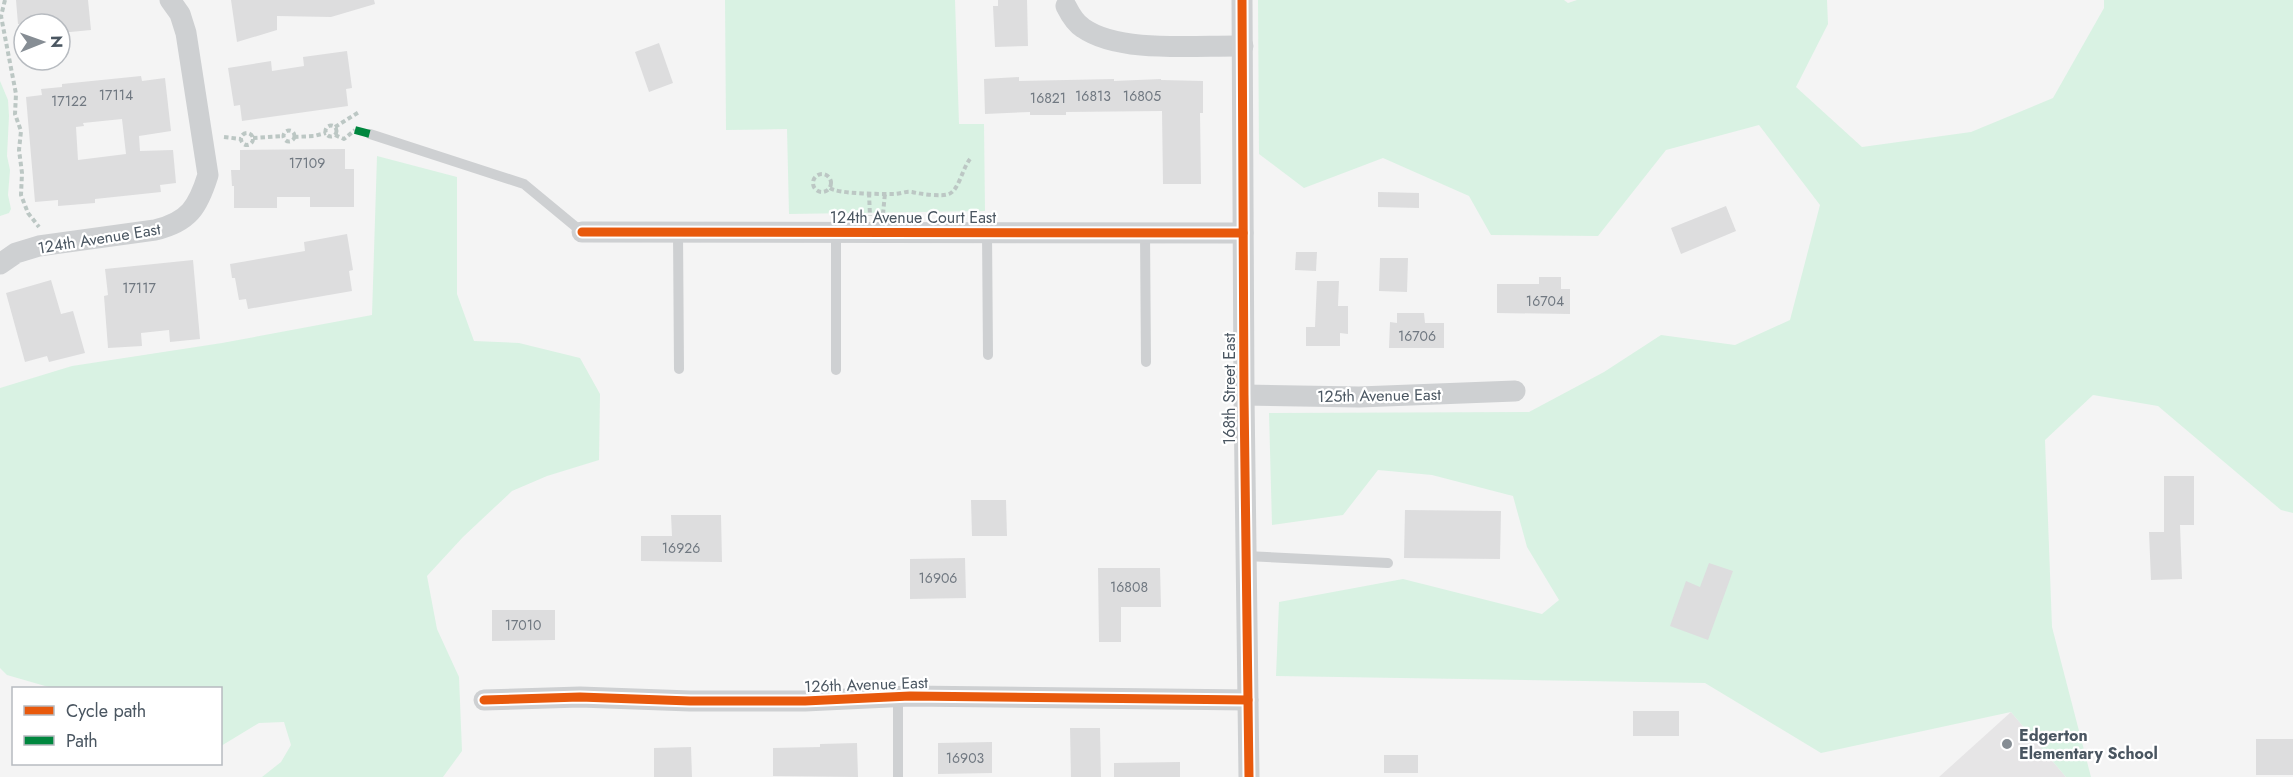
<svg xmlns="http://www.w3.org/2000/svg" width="2293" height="777" font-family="Jost,sans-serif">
	<rect width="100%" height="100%" fill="#f4f4f4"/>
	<!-- education -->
	<polygon fill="#e6e5e6" points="2011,712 2066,777 1939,777"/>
	<!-- green -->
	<g fill="#d9f2e3">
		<polygon points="725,0 955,0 959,124 984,124 985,211 789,214 787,129 726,130"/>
		<polygon points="1258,0 1564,0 1568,3 1577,0 1827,0 1828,24 1796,87 1862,147 1971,132 2053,98 2104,8 2104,0 2293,0 2293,513 2281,510 2158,406 2093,395 2045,440 2052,627 2091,777 2066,777 2011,712 1821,753 1705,683 1276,676 1279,602 1403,579 1542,614 1559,600 1527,547 1513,496 1432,475 1378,470 1343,515 1272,525 1269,413 1529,412 1604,372 1661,335 1735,345 1790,320 1820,205 1759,125 1666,150 1598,236 1491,235 1469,196 1383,158 1304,188 1259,154"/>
		<polygon points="0,81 8,100 9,116 7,156 10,170 8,195 11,209 9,213 0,216"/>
		<polygon points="377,156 457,177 457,294 474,341 519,343 580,358 600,394 599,460 547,476 512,491 463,537 427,576 437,629 459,677 462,751 443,777 262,777 281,762 291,745 284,722 259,723 221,746 220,688 52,688 7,675 0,668 0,388 72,366 222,343 372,315"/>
	</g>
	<!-- building -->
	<g fill="#ddddde" fill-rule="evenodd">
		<polygon points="16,0 88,0 91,30 60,33 60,24 18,24"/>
		<polygon points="231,0 374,0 375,4 331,17 277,16 277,30 237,42"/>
		<polygon points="998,0 1027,0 1028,46 995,47 993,6 998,6"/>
		<polygon points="659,43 673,83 649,92 635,52"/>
		<polygon points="347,51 352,88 346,89 348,106 242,121 240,105 234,106 228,68 271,61 272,71 304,66 303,57"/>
		<path d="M141,76L142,81L165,78L171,131L139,136L140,151L173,150L176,183L160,185L161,192L95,199V203L58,206V200L35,202L26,97L42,95L41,89L62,87V84ZM122,119L126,154L78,160L76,127L84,126L83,123Z"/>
		<polygon points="1019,77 1019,81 1114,79 1114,81 1161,79 1161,80 1203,81 1203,113 1200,113 1201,184 1163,184 1162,111 1066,112 1066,115 1030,115 1030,112 985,114 984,79"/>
		<polygon points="345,149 345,169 354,169 354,207 310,207 310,197 277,197 277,208 234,208 234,186 232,186 231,170 240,170 240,150"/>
		<polygon points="1378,192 1419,193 1419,208 1378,207"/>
		<polygon points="1726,206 1736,231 1681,254 1671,228"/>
		<polygon points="347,234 353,270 349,271 352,291 248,309 246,299 239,300 235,278 232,278 230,264 305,251 304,242"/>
		<polygon points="1296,252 1317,252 1316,271 1295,270"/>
		<polygon points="1380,258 1408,258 1407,292 1379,291"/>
		<polygon points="193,260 200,339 170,342 169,330 141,333 142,346 108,348 104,296 108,295 105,269"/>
		<polygon points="1539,277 1561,277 1561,289 1570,289 1570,314 1497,313 1497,284 1539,284"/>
		<polygon points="51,280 61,314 73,311 85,353 49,362 47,356 25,362 6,293"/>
		<polygon points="1317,281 1339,281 1338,306 1348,306 1348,334 1340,333 1340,346 1306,346 1306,327 1315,327"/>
		<polygon points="1397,313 1424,313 1425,323 1444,323 1444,348 1389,348 1390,322 1397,323"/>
		<polygon points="2164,476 2194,476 2194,525 2180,525 2182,579 2151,580 2149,532 2164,532"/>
		<polygon points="971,500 1006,500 1007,536 972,536"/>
		<polygon points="1405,510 1501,511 1500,559 1404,558"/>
		<polygon points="671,515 721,515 722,562 641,561 641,536 672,536"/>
		<polygon points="965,558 966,598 910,599 910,559"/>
		<polygon points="1709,563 1733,571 1708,640 1670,626 1686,581 1700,587"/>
		<polygon points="1098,568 1160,568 1161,607 1121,607 1121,642 1099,642"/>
		<polygon points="492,610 555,610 555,640 492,641"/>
		<rect x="1633" y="711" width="46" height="25"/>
		<polygon points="1070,728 1100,728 1101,777 1071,777"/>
		<rect x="2256" y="739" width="37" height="36"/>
		<polygon points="992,742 992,773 938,774 938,743"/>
		<polygon points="857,743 858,777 773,776 773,748 820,747 820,744"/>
		<polygon points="691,747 692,777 654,777 654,748"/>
		<rect x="1384" y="755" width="34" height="18"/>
		<polygon points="1180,762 1180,777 1114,777 1114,763"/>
	</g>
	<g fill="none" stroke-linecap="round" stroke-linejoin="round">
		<!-- path -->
		<g stroke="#bcc7c4" stroke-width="4" stroke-dasharray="4.5 3" stroke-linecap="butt">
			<polyline points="5,0 1,16 16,94 15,114 21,131 19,150 22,173 21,195 28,213 39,227"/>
			<circle cx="331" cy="131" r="5.5"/>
			<polyline points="335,127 359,112"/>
			<circle cx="289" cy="136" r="5.5"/>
			<circle cx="247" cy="139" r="6"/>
			<polyline points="335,135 344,139 355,130"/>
			<polyline points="224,137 241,139"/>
			<polyline points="294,137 314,136 326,133"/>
			<polyline points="253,138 283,136"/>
			<circle cx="822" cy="183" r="9"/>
			<path d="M830,188C837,194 882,194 894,194C900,194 906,191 912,192C920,194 942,197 949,194C959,190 962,169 970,159"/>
			<polyline points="869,193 870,216"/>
			<polyline points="883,214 885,193"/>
		</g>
		<!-- lane -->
		<g stroke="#ced0d2" stroke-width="10">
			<polyline points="370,134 524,184 582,232"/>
			<polyline points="678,232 679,369"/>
			<polyline points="836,232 836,370"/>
			<polyline points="987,232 988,355"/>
			<polyline points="1145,233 1146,362"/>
			<polyline points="1246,556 1388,563"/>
			<polyline points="898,697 898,777"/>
		</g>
		<!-- street -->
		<g stroke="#ced0d2" stroke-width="21">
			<polyline points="1242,0 1244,395 1249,777"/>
			<path d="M1066,6C1070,14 1075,23 1083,28C1120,54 1198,45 1243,46"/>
			<polyline points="582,232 1243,233"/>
			<path d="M0,264L16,253L39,246L155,230C189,222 198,207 208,175L186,33L180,14L170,0"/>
			<polyline points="1244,395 1359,397 1515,391"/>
			<polyline points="484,700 580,697 690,701 805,701 910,696 1248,700"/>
		</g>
		<!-- quiet -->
		<polyline stroke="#00873e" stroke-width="8" stroke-dasharray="15 8" stroke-linecap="butt" points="355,130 370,134"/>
		<defs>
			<g id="cycleway">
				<polyline points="1242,0 1244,395 1249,777"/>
				<polyline points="582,232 1243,233"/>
				<polyline points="484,700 580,697 690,701 805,701 910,696 1248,700"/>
			</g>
		</defs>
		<!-- cycleway casing -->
		<use href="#cycleway" stroke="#fff" stroke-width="13"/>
		<!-- cycleway -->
		<use href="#cycleway" stroke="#e8590c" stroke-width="9"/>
	</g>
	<!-- markers -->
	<circle fill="#868d94" stroke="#fff" stroke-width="2" cx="2007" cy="744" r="6"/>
	<g text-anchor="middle" stroke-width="4.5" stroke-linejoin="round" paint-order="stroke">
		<!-- number labels -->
		<g font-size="14" fill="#707881">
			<text x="116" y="100">17114</text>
			<text x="1093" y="101">16813</text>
			<text x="1142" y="101">16805</text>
			<text x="1048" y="103">16821</text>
			<text x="69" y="106">17122</text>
			<text x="307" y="168">17109</text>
			<text x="139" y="293">17117</text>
			<text x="1545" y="306">16704</text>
			<text x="1417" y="341">16706</text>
			<text x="681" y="553">16926</text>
			<text x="938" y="583">16906</text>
			<text x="1129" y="592">16808</text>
			<text x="523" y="630">17010</text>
			<text x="965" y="763">16903</text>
		</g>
		<!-- street labels -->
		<g font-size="16" fill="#4a5661" stroke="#fff">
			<text x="913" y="223">124th Avenue Court East</text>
			<text transform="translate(99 238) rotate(-9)" y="6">124th Avenue East</text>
			<text transform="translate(1229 389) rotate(-90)" y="6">168th Street East</text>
			<text transform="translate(1379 395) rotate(-1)" y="6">125th Avenue East</text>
			<text transform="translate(866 684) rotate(-2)" y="6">126th Avenue East</text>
		</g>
		<!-- poi labels -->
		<g font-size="16" font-weight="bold" fill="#4a5661" stroke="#fff" text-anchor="start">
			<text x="2019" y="741">Edgerton<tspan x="2019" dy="18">Elementary School</tspan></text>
		</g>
	</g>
	<!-- legend -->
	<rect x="12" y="687" width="210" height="78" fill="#ffffff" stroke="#b7bbc0" stroke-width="1.5"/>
	<rect x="24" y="706" width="30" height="9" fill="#e8590c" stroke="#b7bbc0" stroke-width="1.5"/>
	<text x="66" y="717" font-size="18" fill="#4a5661">Cycle path</text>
	<rect x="24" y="736" width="30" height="9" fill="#00873e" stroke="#b7bbc0" stroke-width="1.5"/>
	<text x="66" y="747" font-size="18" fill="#4a5661">Path</text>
	<!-- north arrow -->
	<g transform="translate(42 42) rotate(89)"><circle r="28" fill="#ffffff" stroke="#b7bbc0" stroke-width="1.5"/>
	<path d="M0-4.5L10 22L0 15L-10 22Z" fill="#868d94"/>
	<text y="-9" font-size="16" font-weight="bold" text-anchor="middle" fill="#4a5661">N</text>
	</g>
</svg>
